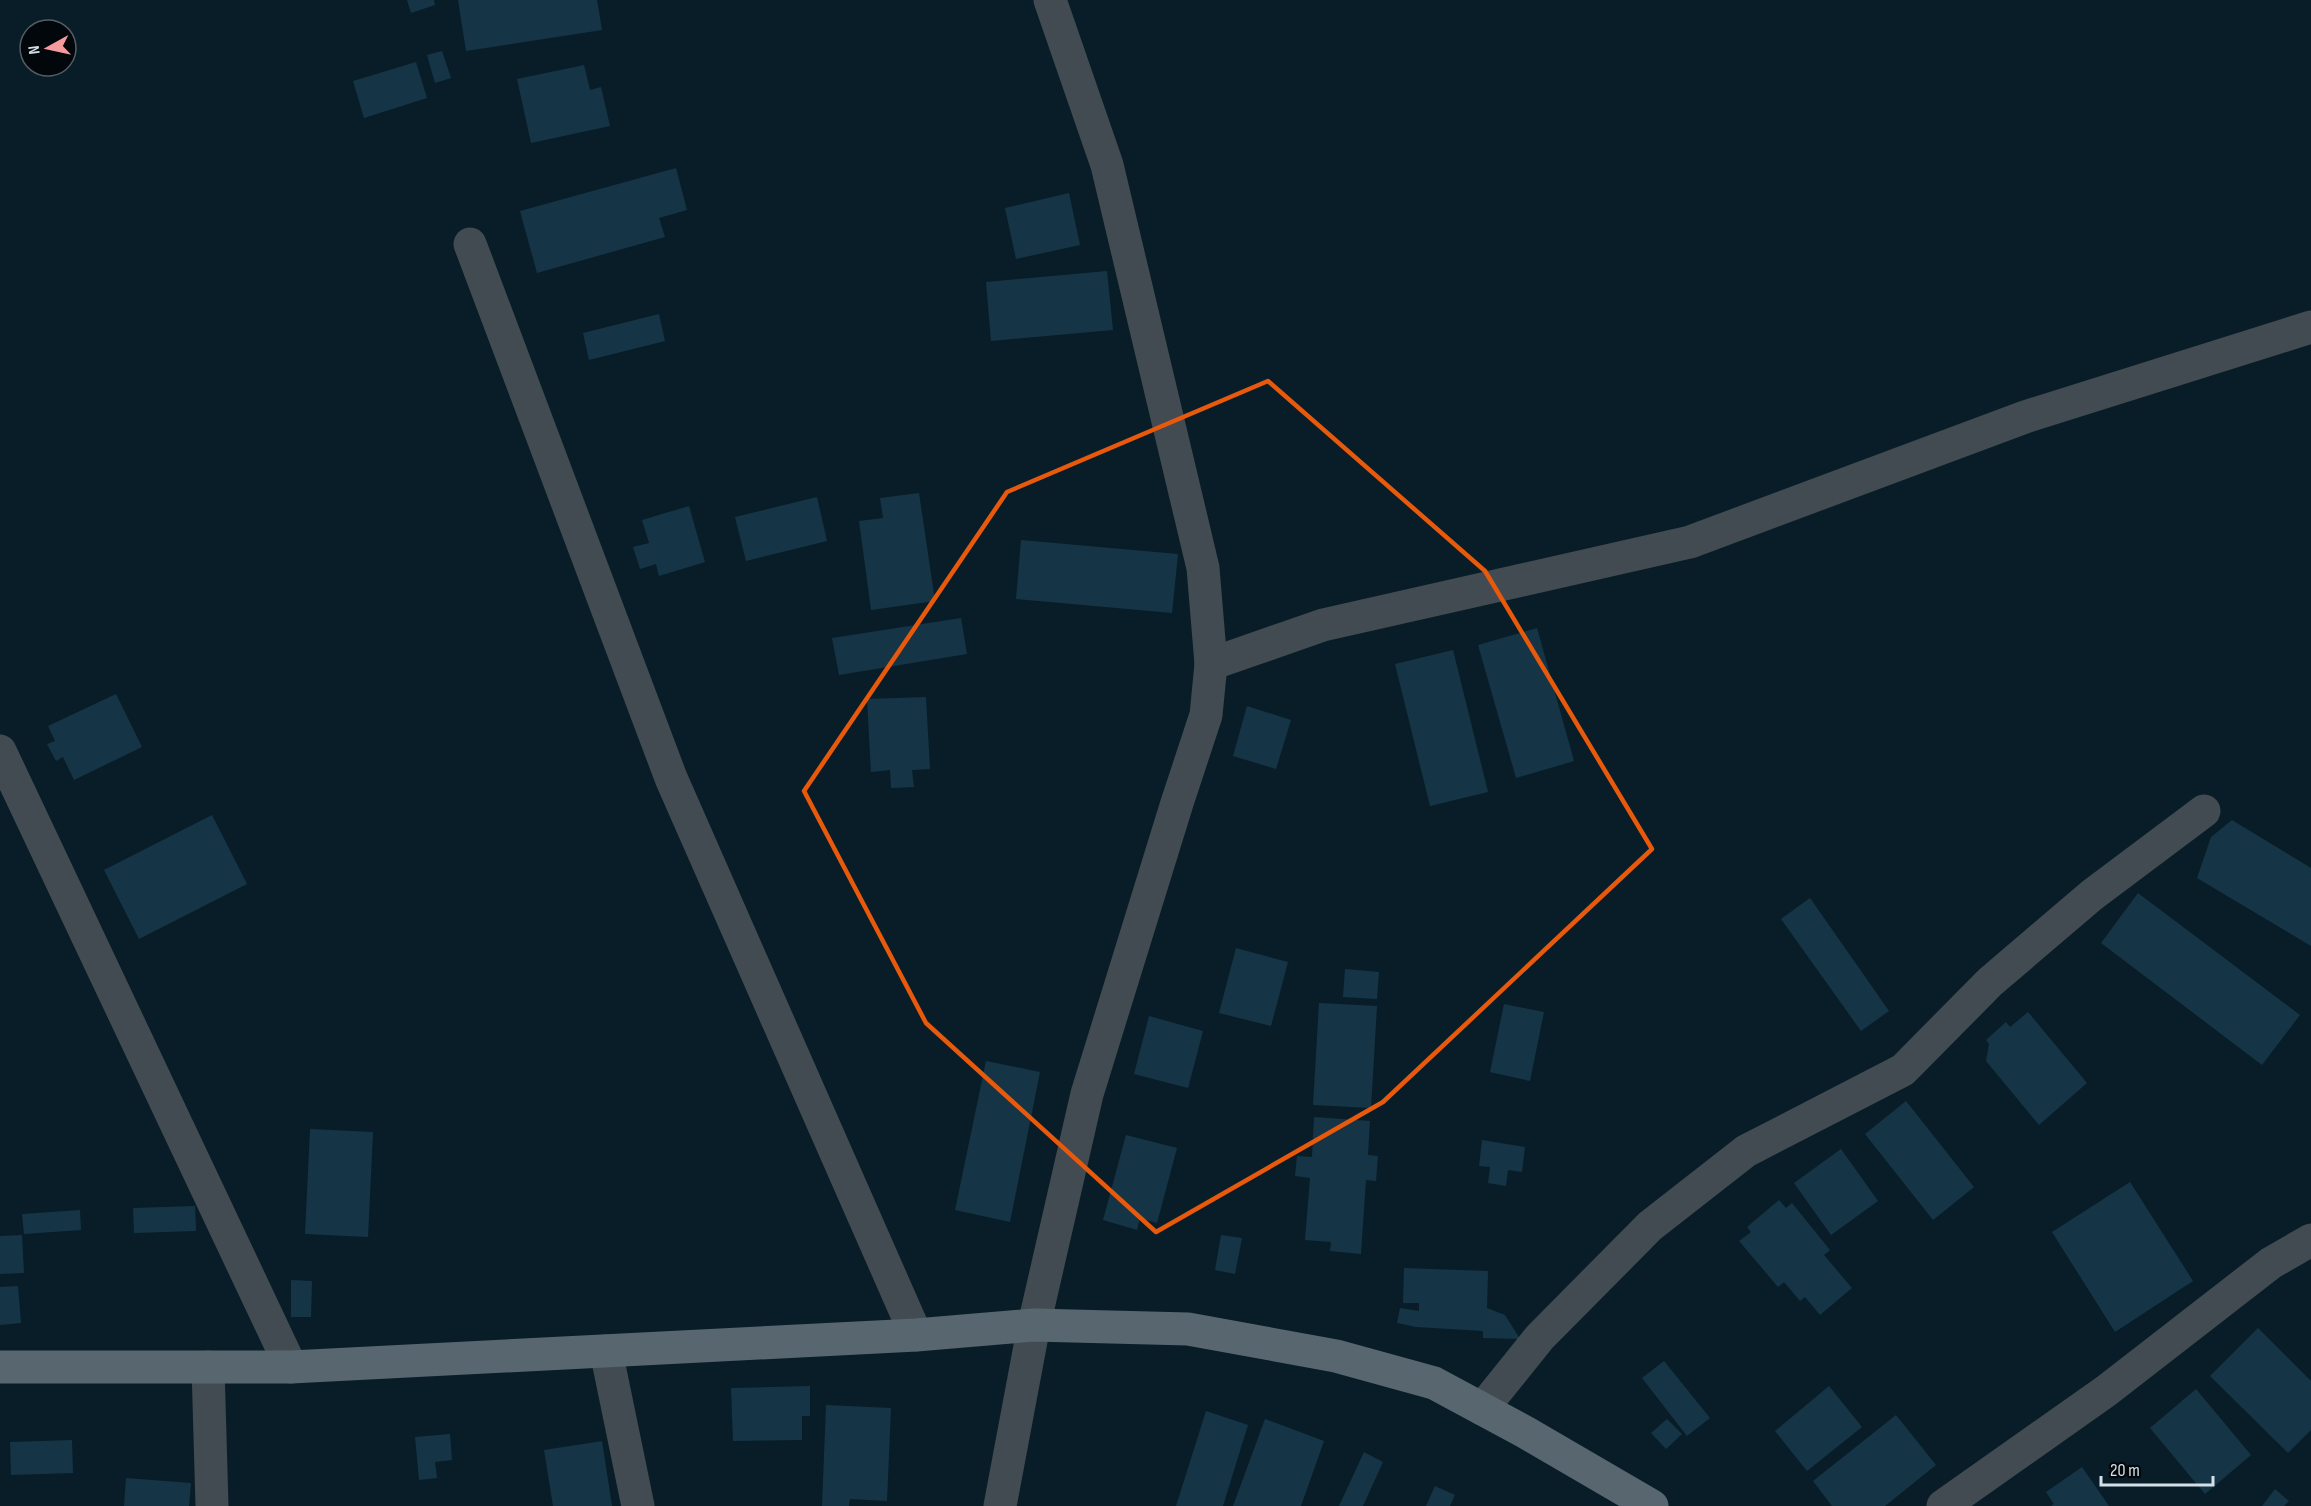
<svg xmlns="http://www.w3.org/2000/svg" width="2311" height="1506" font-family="'Sofia Sans Condensed',sans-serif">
	<rect width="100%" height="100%" fill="#091d28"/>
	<!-- building -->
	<g fill="#153546">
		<polygon points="407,0 434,0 435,5 411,13"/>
		<polygon points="458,0 597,0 602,30 466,51"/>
		<polygon points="442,51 451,78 435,83 427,55"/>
		<polygon points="416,62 427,98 364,118 353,81"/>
		<polygon points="584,65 590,90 601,87 610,126 531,143 517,79"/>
		<polygon points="676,168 687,210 659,218 665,237 537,273 520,211"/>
		<polygon points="1069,193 1080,245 1016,259 1005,208"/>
		<polygon points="1107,271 1113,330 991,341 986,282"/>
		<polygon points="659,314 665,341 589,360 583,333"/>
		<polygon points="919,493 935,601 871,610 859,521 883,518 880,498"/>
		<polygon points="817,497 827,541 746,561 735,517"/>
		<polygon points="689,506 705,562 659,576 656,564 640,569 633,547 649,543 642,520"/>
		<polygon points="1021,540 1178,554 1172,613 1016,599"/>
		<polygon points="961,618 967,654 839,675 832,638"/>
		<polygon points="1537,628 1574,761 1516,778 1478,645"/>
		<polygon points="1453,650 1488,792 1430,806 1395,664"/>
		<polygon points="116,694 142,747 74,780 63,757 56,761 47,744 55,741 48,726"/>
		<polygon points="926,697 930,769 912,770 914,787 891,788 890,770 871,772 867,699"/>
		<polygon points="1247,706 1291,720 1276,769 1233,756"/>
		<polygon points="212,815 247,884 139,939 104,870"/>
		<polygon points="2232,820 2311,868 2311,946 2197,878 2211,837"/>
		<polygon points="2138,893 2300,1015 2262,1065 2101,943"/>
		<polygon points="1810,898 1889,1011 1861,1031 1781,919"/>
		<polygon points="1236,948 1288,962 1271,1026 1219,1013"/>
		<polygon points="1345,969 1379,972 1377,999 1343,997"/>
		<polygon points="1319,1003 1377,1006 1371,1108 1313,1105"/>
		<polygon points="1504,1004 1544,1012 1530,1081 1490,1072"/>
		<polygon points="2028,1012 2087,1083 2039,1125 1986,1061 1989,1044 1986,1040 2006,1022 2010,1027"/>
		<polygon points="1149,1016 1203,1031 1188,1088 1134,1074"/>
		<polygon points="986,1061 1040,1072 1010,1222 955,1210"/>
		<polygon points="1906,1101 1974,1187 1933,1220 1865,1134"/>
		<polygon points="1314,1117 1370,1121 1368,1155 1378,1156 1376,1181 1366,1180 1361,1254 1330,1251 1331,1242 1305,1240 1310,1178 1295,1176 1297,1156 1312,1157"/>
		<polygon points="310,1129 373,1132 368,1237 305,1234"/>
		<polygon points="1126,1135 1177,1148 1157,1223 1140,1218 1137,1230 1103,1220"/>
		<polygon points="1482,1140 1525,1147 1522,1172 1508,1170 1506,1186 1488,1183 1490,1167 1479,1166"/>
		<polygon points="1841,1149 1878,1201 1831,1235 1794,1183"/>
		<polygon points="2130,1182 2193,1281 2115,1332 2052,1232"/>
		<polygon points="1779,1200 1786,1208 1792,1203 1830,1250 1824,1255 1852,1288 1820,1315 1805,1297 1800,1301 1784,1282 1778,1287 1739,1241 1751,1232 1747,1227"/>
		<polygon points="195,1206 196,1231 134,1233 133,1208"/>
		<polygon points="80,1210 81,1230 24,1234 22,1214"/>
		<polygon points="22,1235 24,1273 0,1274 0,1236"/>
		<polygon points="1221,1235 1242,1238 1235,1274 1215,1270"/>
		<polygon points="1404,1268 1488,1271 1487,1308 1505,1315 1520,1339 1483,1338 1483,1331 1416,1327 1397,1323 1400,1308 1419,1311 1419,1303 1403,1303"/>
		<polygon points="291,1280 312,1281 311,1317 291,1317"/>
		<polygon points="18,1286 21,1323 0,1325 0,1287"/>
		<polygon points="2258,1328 2311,1381 2311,1430 2288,1453 2210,1376"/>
		<polygon points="1664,1361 1710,1418 1687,1436 1642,1378"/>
		<polygon points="810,1386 810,1416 802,1416 802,1440 733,1441 731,1388"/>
		<polygon points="1829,1386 1862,1427 1807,1471 1775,1431"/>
		<polygon points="2196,1389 2251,1455 2205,1494 2150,1428"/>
		<polygon points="826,1405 891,1408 887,1501 850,1499 849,1506 822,1506"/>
		<polygon points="1206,1411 1248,1425 1223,1506 1176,1506"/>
		<polygon points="1896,1415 1936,1465 1885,1506 1832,1506 1813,1481"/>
		<polygon points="1265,1419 1324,1441 1301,1506 1233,1506"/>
		<polygon points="1667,1419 1682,1434 1666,1449 1651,1433"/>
		<polygon points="450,1434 452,1460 435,1462 437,1478 419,1480 415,1437"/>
		<polygon points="72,1440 73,1473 11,1475 10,1442"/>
		<polygon points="602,1441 612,1506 553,1506 544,1450"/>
		<polygon points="1364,1452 1383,1462 1363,1506 1339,1506"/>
		<polygon points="2082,1467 2109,1506 2051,1506 2054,1504 2046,1492"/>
		<polygon points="126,1478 191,1483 189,1506 124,1506"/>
		<polygon points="1435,1486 1455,1495 1450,1506 1426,1506"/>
		<polygon points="2275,1489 2289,1501 2284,1506 2262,1506"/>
	</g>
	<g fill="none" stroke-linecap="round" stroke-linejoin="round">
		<!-- street -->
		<g stroke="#424b51" stroke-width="33">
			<polyline points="470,244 671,778 916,1335"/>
			<polyline points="1211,664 1323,625 1690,542 2025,417 2311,327"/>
			<polyline points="0,751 291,1367"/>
			<polyline points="606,1351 638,1506"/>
			<polyline points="208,1367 212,1506"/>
			<polyline points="1482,1409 1540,1337 1650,1226 1746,1151 1903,1070 1990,982 2092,895 2204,811"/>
			<polyline points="1000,1506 1034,1325 1087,1094 1177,803 1206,715 1211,664 1203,568 1107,165 1050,0"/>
			<polyline points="1943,1506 2106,1391 2271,1263 2311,1240"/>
		</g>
		<!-- secondary -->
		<polyline stroke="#58676f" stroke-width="33" points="0,1367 291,1367 916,1335 1034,1325 1188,1329 1336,1356 1434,1383 1525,1432 1652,1506"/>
	</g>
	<!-- marked area -->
	<path fill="none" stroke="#e8590c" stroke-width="4.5" stroke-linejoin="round" d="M1268,381L1485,571L1652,849L1383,1102L1156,1232L926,1023L804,791L1007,492Z"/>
	<!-- north arrow -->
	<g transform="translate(48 48) rotate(262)"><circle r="28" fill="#02070b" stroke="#565e63" stroke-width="1.5"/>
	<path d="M0-4.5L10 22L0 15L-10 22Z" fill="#f59b9e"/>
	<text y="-9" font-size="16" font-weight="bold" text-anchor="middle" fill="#d4e0e7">N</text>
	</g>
	<!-- scale -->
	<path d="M2101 1476v9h112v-9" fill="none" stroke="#d4e0e7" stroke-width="3"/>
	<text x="2110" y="1476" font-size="18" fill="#d4e0e7" stroke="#02070b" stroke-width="4.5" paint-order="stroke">20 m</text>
</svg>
